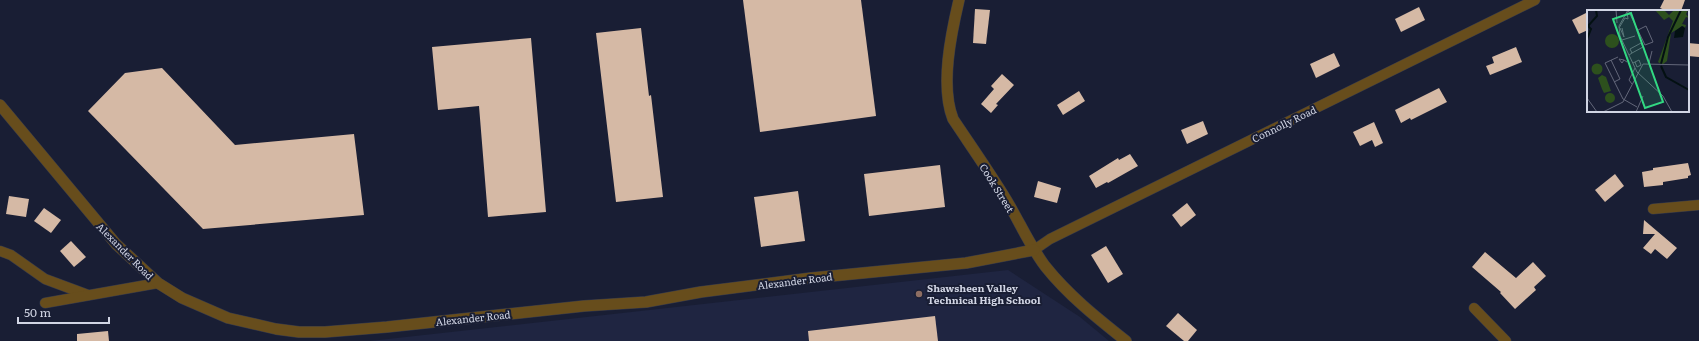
<svg xmlns="http://www.w3.org/2000/svg" width="1699" height="341" font-family="Literata,serif">
	<rect width="100%" height="100%" fill="#191e34"/>
	<!-- built -->
	<polygon fill="#1f2541" points="1008,270 1080,317 1109,341 370,341"/>
	<!-- building -->
	<g fill="#d5b9a5">
		<polygon points="743,0 861,0 876,116 760,132"/>
		<polygon points="1664,0 1685,0 1681,11 1667,11 1660,8"/>
		<polygon points="1419,7 1425,20 1401,32 1395,19"/>
		<polygon points="975,9 990,10 986,44 973,43"/>
		<polygon points="1588,12 1588,30 1579,34 1572,20"/>
		<polygon points="641,28 649,96 651,95 663,197 616,202 596,33"/>
		<polygon points="531,38 546,212 488,217 479,106 438,110 432,47"/>
		<polygon points="1688,43 1699,44 1699,57 1688,56"/>
		<polygon points="1516,47 1522,62 1490,75 1486,66 1494,63 1492,57"/>
		<polygon points="1334,53 1340,66 1316,78 1310,64"/>
		<polygon points="162,68 235,145 354,134 364,215 203,229 88,111 125,73"/>
		<polygon points="1002,74 1014,85 996,104 998,105 991,113 981,104 994,89 991,86"/>
		<polygon points="1439,88 1447,102 1411,120 1410,118 1401,123 1395,110"/>
		<polygon points="1079,91 1085,101 1063,115 1057,105"/>
		<polygon points="1203,121 1208,134 1187,144 1181,130"/>
		<polygon points="1374,122 1383,143 1375,147 1372,140 1360,146 1353,132"/>
		<polygon points="1130,154 1138,166 1108,183 1107,182 1096,188 1089,176 1118,158 1119,160"/>
		<polygon points="1688,163 1691,175 1688,176 1688,178 1663,182 1663,185 1644,187 1642,172 1653,170 1653,168"/>
		<polygon points="940,165 945,207 869,216 864,174"/>
		<polygon points="1615,174 1624,186 1605,202 1595,190"/>
		<polygon points="1038,181 1061,188 1057,203 1034,197"/>
		<polygon points="798,191 805,241 761,247 754,197"/>
		<polygon points="9,196 29,199 26,217 6,214"/>
		<polygon points="1187,203 1196,215 1181,227 1172,215"/>
		<polygon points="44,208 61,220 51,233 34,221"/>
		<polygon points="1644,220 1677,248 1667,259 1655,249 1651,254 1643,248 1655,234 1643,234"/>
		<polygon points="71,241 86,257 74,267 60,251"/>
		<polygon points="1106,246 1123,274 1108,283 1091,255"/>
		<polygon points="1485,252 1516,278 1533,262 1546,276 1534,287 1536,290 1515,309 1500,293 1501,292 1472,267"/>
		<polygon points="1178,313 1197,330 1188,341 1184,341 1166,326"/>
		<polygon points="935,316 938,341 809,341 808,331"/>
		<polygon points="108,331 109,341 77,341 77,334"/>
	</g>
	<g fill="none" stroke-linecap="round" stroke-linejoin="round">
		<defs>
			<g id="minor">
				<polyline points="1653,209 1699,205"/>
				<polyline points="1034,250 1050,239 1535,0"/>
				<polyline points="0,251 11,255 45,279 88,295"/>
				<polyline points="45,303 158,283"/>
				<polyline points="1474,308 1506,341"/>
			</g>
			<g id="tertiary">
				<path d="M959,0C951,34 940,86 953,119C971,146 990,173 1007,201C1020,223 1030,246 1045,266C1068,295 1097,318 1126,341"/>
				<polyline points="0,105 116,244 158,283 182,298 228,318 276,329 299,332 325,332 387,327 584,306 646,302 701,292 811,278 966,263 1034,250"/>
			</g>
		</defs>
		<!-- minor casing -->
		<use href="#minor" stroke="#33384d" stroke-width="11"/>
		<!-- tertiary casing -->
		<use href="#tertiary" stroke="#33384d" stroke-width="12"/>
		<!-- minor -->
		<use href="#minor" stroke="#674d1c" stroke-width="10"/>
		<!-- tertiary -->
		<use href="#tertiary" stroke="#674d1c" stroke-width="11"/>
	</g>
	<!-- markers -->
	<circle fill="#8d6e63" stroke="#191e34" stroke-width="1.5" cx="919" cy="294" r="4"/>
	<g text-anchor="middle" stroke-width="4" stroke-linejoin="round" paint-order="stroke">
		<!-- street labels -->
		<g font-size="10" fill="#d1d5e4" stroke="#191e34">
			<text transform="translate(1284 124) rotate(-26)" y="4">Connolly Road</text>
			<text transform="translate(997 188) rotate(58)" y="4">Cook Street</text>
			<text transform="translate(125 251) rotate(45)" y="4">Alexander Road</text>
			<text transform="translate(795 281) rotate(-7)" y="4">Alexander Road</text>
			<text transform="translate(473 318) rotate(-6)" y="4">Alexander Road</text>
		</g>
		<!-- poi labels -->
		<g font-size="10" font-weight="bold" fill="#d1d5e4" stroke="#191e34" text-anchor="start">
			<text x="927" y="292">Shawsheen Valley<tspan x="927" dy="12">Technical High School</tspan></text>
		</g>
	</g>
	<!-- overview -->
	<g transform="translate(1587 10)">
		<rect width="102" height="102" fill="#191e34"/>
		<path d="M68,0H77L82,5L87,0H101L99,4L102,8L99,7L95,14L99,15L98,18L96,16L84,23L80,51L75,55L71,52L86,11L82,7L77,10ZM18 31a7 7 0 1 1 14 0a7 7 0 1 1-14 0ZM4.5 59a5.5 5.5 0 1 1 11 0a5.5 5.5 0 1 1-11 0ZM15,65L19,67L24,81L17,83L15,79L11,68ZM18 88a5 5 0 1 1 10 0a5 5 0 1 1-10 0Z" fill="#2d501d"/>
		<path d="M95,16L98,18L96,27L87,28L88,21Z" fill="#031012"/>
		<path fill="none" stroke="#031012" stroke-width="2" d="M0,29L4,19L1,16L10,6L9,0M74,54L81,27L94,0M74,56L79,67L102,80"/>
		<path fill="none" stroke="#63677a" stroke-width="1" d="M29,0L30,13M41,0L32,16L33,26L50,62L76,86L85,102M41,0L58,35L66,32L59,16L51,20M32,18L38,8L41,9L40,2M33,18L37,27L35,18M35,30L48,26M42,45L45,43L56,37L54,33L43,39L45,43M31,47L18,53L36,89L50,97M24,50L33,69L27,72M37,50L32,49L35,53L37,50L40,52M46,53L52,50L54,55L50,57L48,52M62,53L65,41M45,74L42,70L48,58M0,88L10,102M16,102L36,92L56,54L102,55M49,102L56,86"/>
		<path fill="#32d882" fill-opacity="0.15" stroke="#32d882" stroke-width="2" d="M44,3L76,92L58,98L26,9Z"/>
		<rect width="102" height="102" fill="none" stroke="#d1d5e4" stroke-width="2"/>
	</g>
	<!-- scale -->
	<path d="M18 317v6h91v-6" fill="none" stroke="#d1d5e4" stroke-width="2"/>
	<text x="24" y="317" font-size="12" fill="#d1d5e4" stroke="#191e34" stroke-width="3" paint-order="stroke">50 m</text>
</svg>
